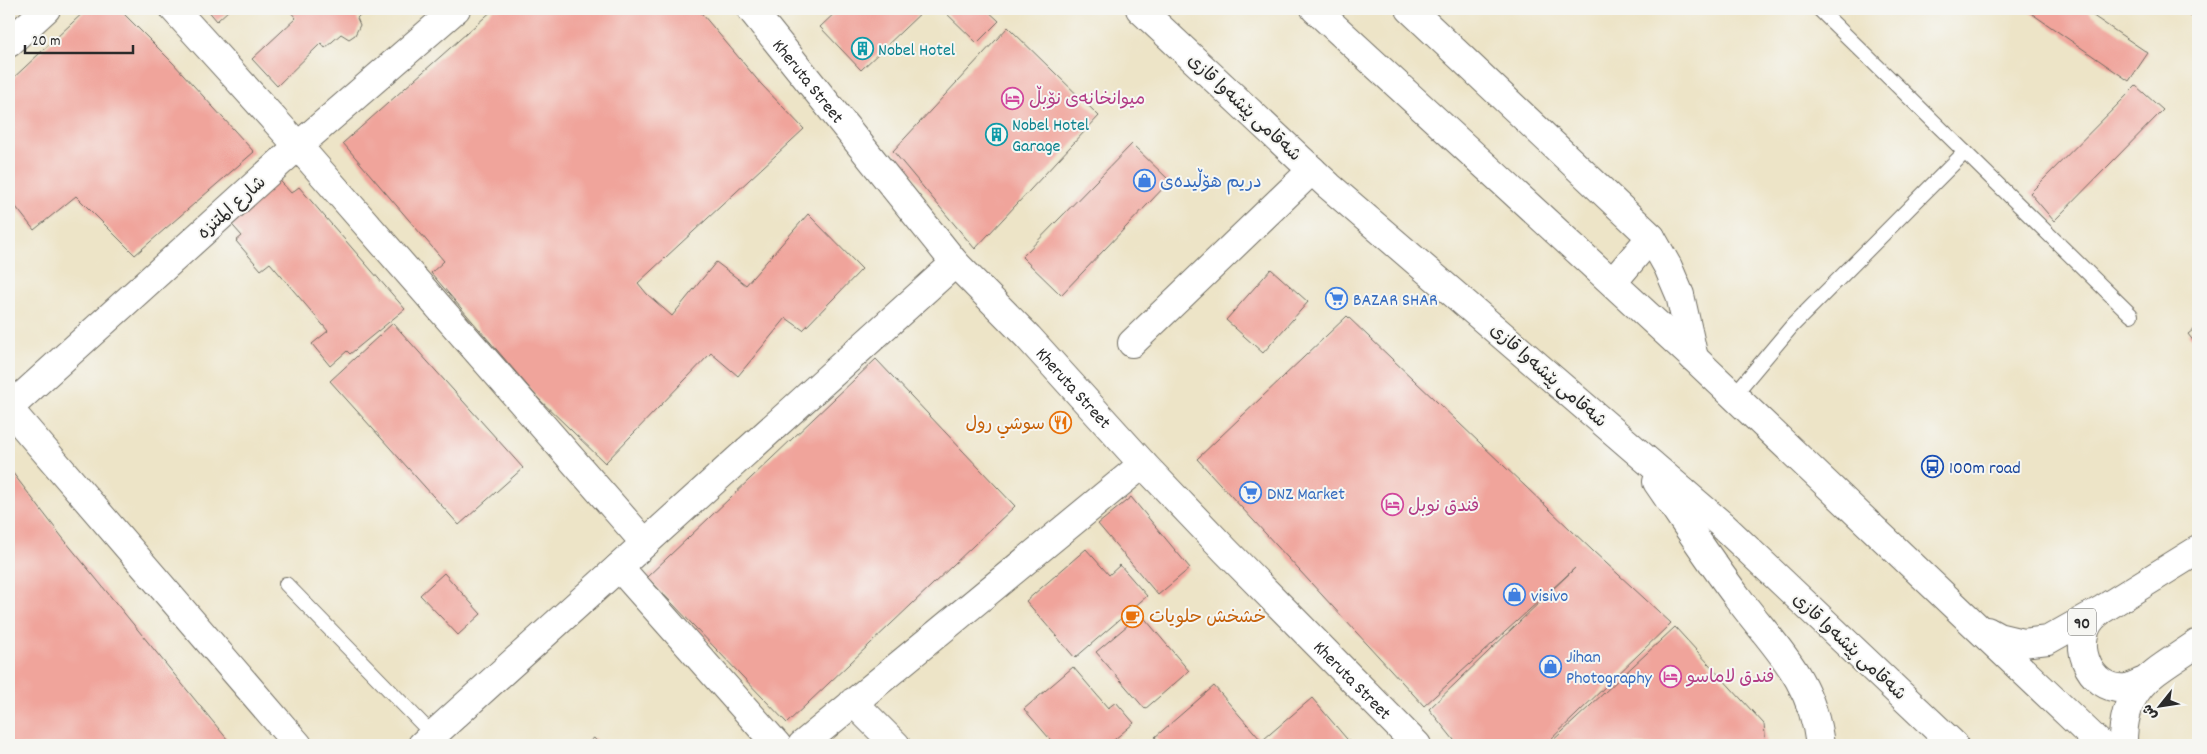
<svg xmlns="http://www.w3.org/2000/svg" width="2207" height="754" font-family="Dekko,'Playpen Sans Arabic',sans-serif">
	<rect width="100%" height="100%" fill="#f6f6f2"/>
	<filter id="ink" filterUnits="userSpaceOnUse"><feTurbulence type="fractalNoise" baseFrequency=".02" numOctaves="2"/><feDisplacementMap in="SourceGraphic" scale="10" xChannelSelector="R" yChannelSelector="G"/><feConvolveMatrix kernelMatrix="1 2 1 2 8 2 1 2 1" color-interpolation-filters="sRGB"/></filter>
	<filter id="wash" filterUnits="userSpaceOnUse"><feTurbulence type="fractalNoise" baseFrequency=".0096" numOctaves="4" result="noise"/><feDisplacementMap in="SourceGraphic" scale="20" xChannelSelector="R" yChannelSelector="G"/><feGaussianBlur stdDeviation="1.12" result="paint"/><feColorMatrix in="noise" values="0 0 0 0 0 0 0 0 0 0 0 0 0 0 0 0 0 1.4 0 .05"/><feComposite in="paint" operator="in"/></filter>
	<g filter="url(#wash)">
		<rect width="100%" height="100%" fill="#ede4c7"/>
		<g id="blocks">
			<!-- building -->
			<g fill="#f0a49b">
				<polygon points="87,9 119,9 173,63 254,152 135,255 76,196 34,230 9,198 9,82"/>
				<polygon points="207,9 230,9 217,21"/>
				<polygon points="288,9 363,9 364,11 357,18 360,25 355,35 349,39 341,34 325,48 321,43 277,86 252,59 296,18"/>
				<polygon points="494,9 698,9 761,84 804,129 638,283 647,294 672,316 716,262 746,285 808,214 862,269 803,330 786,318 738,376 711,353 605,463 538,398 431,273 444,261 343,143"/>
				<polygon points="839,9 925,9 861,70 820,27"/>
				<polygon points="942,9 986,9 999,21 977,43"/>
				<polygon points="2025,9 2083,9 2148,53 2129,81"/>
				<polygon points="2181,9 2198,9 2198,21 2197,19"/>
				<polygon points="1008,27 1099,116 975,249 893,151"/>
				<polygon points="2136,86 2163,110 2054,221 2030,193"/>
				<polygon points="1132,144 1170,181 1061,295 1022,257"/>
				<polygon points="275,175 291,193 299,187 405,309 350,354 347,351 330,366 312,344 328,331 270,263 261,270 236,241 242,236 226,218"/>
				<polygon points="1271,269 1308,302 1263,353 1226,320"/>
				<polygon points="1347,316 1593,551 1671,623 1545,745 1458,745 1429,709 1575,568 1424,706 1197,459"/>
				<polygon points="393,323 523,468 459,525 330,381"/>
				<polygon points="2198,326 2198,347 2188,334"/>
				<polygon points="876,359 1015,506 787,723 647,577"/>
				<polygon points="9,468 62,537 232,745 9,745"/>
				<polygon points="1131,497 1190,568 1158,595 1098,524"/>
				<polygon points="1086,549 1109,575 1120,565 1147,596 1075,658 1026,601"/>
				<polygon points="444,573 481,614 458,635 420,595"/>
				<polygon points="1141,614 1189,671 1145,709 1096,652"/>
				<polygon points="1675,627 1764,724 1766,745 1548,745"/>
				<polygon points="1073,667 1108,708 1116,702 1134,723 1108,745 1055,745 1024,709"/>
				<polygon points="1214,686 1260,739 1253,745 1162,745 1155,737"/>
				<polygon points="1312,698 1352,745 1257,745"/>
				<polygon points="594,738 600,745 585,745"/>
			</g>
		</g>
	</g>
	<g filter="url(#ink)">
		<use href="#blocks" fill-opacity="0" stroke="#6f6c62" stroke-width="1"/>
		<g fill="none" stroke-linecap="round" stroke-linejoin="round">
			<defs>
				<g id="service">
					<polyline points="1819,9 2131,315"/>
					<polyline points="1734,395 1792,326 1965,152"/>
					<polyline points="286,584 433,735"/>
				</g>
				<g id="minor">
					<polyline points="174,9 298,146 645,543"/>
					<path id="s1" d="M751,9L955,263L1028,337L1143,464L1226,551L1417,745"/>
					<polyline points="9,43 46,9"/>
					<polyline points="1132,343 1312,170"/>
					<polyline points="9,408 298,146 456,9"/>
					<polyline points="9,409 298,745"/>
					<polyline points="619,567 777,745"/>
					<polyline points="853,702 896,745"/>
					<polyline points="422,745 955,263"/>
					<polyline points="802,745 1143,464"/>
				</g>
				<polyline id="tertiary" points="1410,9 1651,237 1668,267 1680,295 1694,358"/>
				<g id="trunk">
					<polyline points="1140,9 1329,186 1721,524 1954,745"/>
					<polyline points="1315,9 1694,358 2101,745"/>
					<polyline points="1613,282 1651,237"/>
					<path d="M1657,482C1684,521 1709,560 1738,598C1776,649 1812,678 1820,745"/>
					<path d="M2098,613C2067,636 2087,693 2127,688C2132,687 2137,684 2142,682"/>
					<polyline points="1987,631 1998,637 2023,643 2048,640 2103,609 2198,550"/>
					<path d="M2123,745C2122,684 2154,674 2198,643"/>
				</g>
			</defs>
			<!-- service casing -->
			<use href="#service" stroke="#6f6c62" stroke-width="16"/>
			<!-- minor casing -->
			<use href="#minor" stroke="#6f6c62" stroke-width="30"/>
			<!-- tertiary casing -->
			<use href="#tertiary" stroke="#6f6c62" stroke-width="30"/>
			<!-- trunk casing -->
			<use href="#trunk" stroke="#6f6c62" stroke-width="30"/>
			<!-- service -->
			<use href="#service" stroke="#fff" stroke-width="14"/>
			<!-- minor -->
			<use href="#minor" stroke="#fff" stroke-width="28"/>
			<!-- tertiary -->
			<use href="#tertiary" stroke="#fff" stroke-width="28"/>
			<!-- trunk -->
			<use href="#trunk" stroke="#fff" stroke-width="28"/>
		</g>
	</g>
	<!-- icons -->
	<defs>
		<symbol id="building-ring" viewBox="-11 -11 22 22"><circle r="9.5" fill="#f6f6f2" stroke="#0f9aa8" stroke-width="1.5"/><path d="M-4-6H4V6H1V3H-1V6H-4ZM-2.5-4.3h1.7v1.8h-1.7ZM.8-4.3h1.7v1.8H.8ZM-2.5-1h1.7V.8h-1.7ZM.8-1h1.7V.8H.8Z" fill="#0f9aa8"/></symbol>
		<symbol id="hotel-ring" viewBox="-11 -11 22 22"><circle r="9.5" fill="#f6f6f2" stroke="#d1479c" stroke-width="1.5"/><path d="M-6-4.5h1.5V1H6V5H4.5V3h-9V5H-6ZM-4 0a1.8 1.8 0 1 1 3.6 0ZM.5 0V-2.5h3Q6-2.5 6 0Z" fill="#d1479c"/></symbol>
		<symbol id="shop-ring" viewBox="-11 -11 22 22"><circle r="9.5" fill="#f6f6f2" stroke="#3f7fe0" stroke-width="1.5"/><path d="M-5-2.5h2.3a2.7 3.5 0 0 1 5.4 0H5L5.5 6h-11ZM-1.5-2.5h3a1.5 2.3 0 0 0-3 0Z" fill="#3f7fe0"/></symbol>
		<symbol id="supermarket-ring" viewBox="-11 -11 22 22"><circle r="9.5" fill="#f6f6f2" stroke="#3f7fe0" stroke-width="1.5"/><path d="M-6-5.5h2.5l.6 2H6L4.5 2H-2.5L-4.4-4H-6ZM-1.5 3.2a1.3 1.3 0 1 0 .1 0ZM3 3.2a1.3 1.3 0 1 0 .1 0Z" fill="#3f7fe0"/></symbol>
		<symbol id="restaurant-ring" viewBox="-11 -11 22 22"><circle r="9.5" fill="#f6f6f2" stroke="#e8710a" stroke-width="1.5"/><path d="M-5-6h1v4h1v-4h1v4h1v-4h1v5L-1.5 .5V6h-2V.5L-5-1ZM5-6V6H3V1.5H1.5Q1.5-4 5-6Z" fill="#e8710a"/></symbol>
		<symbol id="bus-ring" viewBox="-11 -11 22 22"><circle r="9.5" fill="#f6f6f2" stroke="#1a4fb4" stroke-width="1.5"/><path d="M-5-6H5V4H4V6H2V4H-2V6H-4V4H-5ZM-3.5-4V0h7V-4ZM-3.5 1.2v1.5H-2V1.2ZM2 1.2v1.5H3.5V1.2Z" fill="#1a4fb4"/></symbol>
		<symbol id="cafe-ring" viewBox="-11 -11 22 22"><circle r="9.5" fill="#f6f6f2" stroke="#e8710a" stroke-width="1.5"/><path d="M-5.5-4.5H6V0H3Q3 3.5 0 3.5H-2.5Q-5.5 3.5-5.5 0ZM3-3.2v2h1.7v-2ZM-6 4.5H4V6H-6Z" fill="#e8710a"/></symbol>
	</defs>
	<g fill-rule="evenodd">
		<use href="#building-ring" x="850" y="36" width="25" height="25"/>
		<use href="#hotel-ring" x="1000" y="86" width="25" height="25"/>
		<use href="#building-ring" x="984" y="122" width="25" height="25"/>
		<use href="#shop-ring" x="1132" y="168" width="25" height="25"/>
		<use href="#supermarket-ring" x="1324" y="286" width="25" height="25"/>
		<use href="#restaurant-ring" x="1048" y="410" width="25" height="25"/>
		<use href="#bus-ring" x="1920" y="454" width="25" height="25"/>
		<use href="#supermarket-ring" x="1238" y="480" width="25" height="25"/>
		<use href="#hotel-ring" x="1380" y="492" width="25" height="25"/>
		<use href="#shop-ring" x="1502" y="582" width="25" height="25"/>
		<use href="#cafe-ring" x="1120" y="604" width="25" height="25"/>
		<use href="#shop-ring" x="1538" y="654" width="25" height="25"/>
		<use href="#hotel-ring" x="1658" y="664" width="25" height="25"/>
	</g>
	<g text-anchor="middle" stroke-width="4" stroke-linejoin="round" paint-order="stroke">
		<!-- shield labels -->
		<rect fill="#f6f6f2" stroke="#686867" stroke-width="1" x="2068" y="608.5" width="28" height="27" rx="4"/>
		<g font-size="16" font-weight="bold" fill="#2b2b2b">
			<text x="2082" y="628">90</text>
		</g>
		<!-- culture labels -->
		<g font-size="18" fill="#0d838f" stroke="#f6f6f2" text-anchor="start">
			<text x="878" y="55">Nobel Hotel</text>
			<text x="1012" y="130">Nobel Hotel<tspan x="1012" dy="21">Garage</tspan></text>
		</g>
		<!-- street labels -->
		<g font-size="18" fill="#2b2b2b" stroke="#f6f6f2">
			<text dy="6" stroke="none"><textPath href="#s1" startOffset="92">Kheruta Street</textPath></text>
			<text transform="translate(1245 107) rotate(43)" y="6">شەقامی پێشەوا قازی</text>
			<text transform="translate(231 207) rotate(-42)" y="6">شارع المتنزه</text>
			<text transform="translate(1549 375) rotate(41)" y="6">شەقامی پێشەوا قازی</text>
			<text dy="6" stroke="none"><textPath href="#s1" startOffset="498">Kheruta Street</textPath></text>
			<text transform="translate(1850 646) rotate(43)" y="6">شەقامی پێشەوا قازی</text>
			<text dy="6" stroke="none"><textPath href="#s1" startOffset="902">Kheruta Street</textPath></text>
		</g>
		<!-- hotel labels -->
		<g font-size="18" fill="#b23c85" stroke="#f6f6f2" text-anchor="start">
			<text x="1029" y="104">میوانخانەی نۆبڵ</text>
			<text x="1408" y="511">فندق نوبل</text>
			<text x="1687" y="682">فندق لاماسو</text>
		</g>
		<!-- shop labels -->
		<g font-size="18" fill="#366cbe" stroke="#f6f6f2" text-anchor="start">
			<text x="1160" y="187">دریم ھۆڵیدەی</text>
			<text x="1353" y="305">BAZAR SHAR</text>
			<text x="1267" y="499">DNZ Market</text>
			<text x="1531" y="601">visivo</text>
			<text x="1566" y="662">Jihan<tspan x="1566" dy="21">Photography</tspan></text>
		</g>
		<!-- food labels -->
		<g font-size="18" fill="#c56008" stroke="#f6f6f2" text-anchor="end">
			<text x="1045" y="429">سوشي رول</text>
			<text x="1149" y="622" text-anchor="start">خشخش حلويات</text>
		</g>
		<!-- transit labels -->
		<g font-size="18" fill="#164399" stroke="#f6f6f2" text-anchor="start">
			<text x="1949" y="473">100m road</text>
		</g>
	</g>
	<!-- margin -->
	<rect width="2207" height="754" fill="none" stroke="#f6f6f2" stroke-width="30"/>
	<!-- north arrow -->
	<g transform="translate(2160 706) rotate(240)" stroke="#f6f6f2" stroke-width="4" paint-order="stroke">
	<path d="M0-4L9 19L0 12L-9 19Z" fill="#2b2b2b"/>
	<text y="-8" font-size="14" font-weight="bold" text-anchor="middle" fill="#2b2b2b">ش</text>
	</g>
	<!-- scale -->
	<path d="M25 45v8h108v-8" fill="none" stroke="#2b2b2b" stroke-width="2.5"/>
	<text x="32" y="45" font-size="15" fill="#2b2b2b" stroke="#f6f6f2" stroke-width="4" paint-order="stroke">20 m</text>
</svg>
